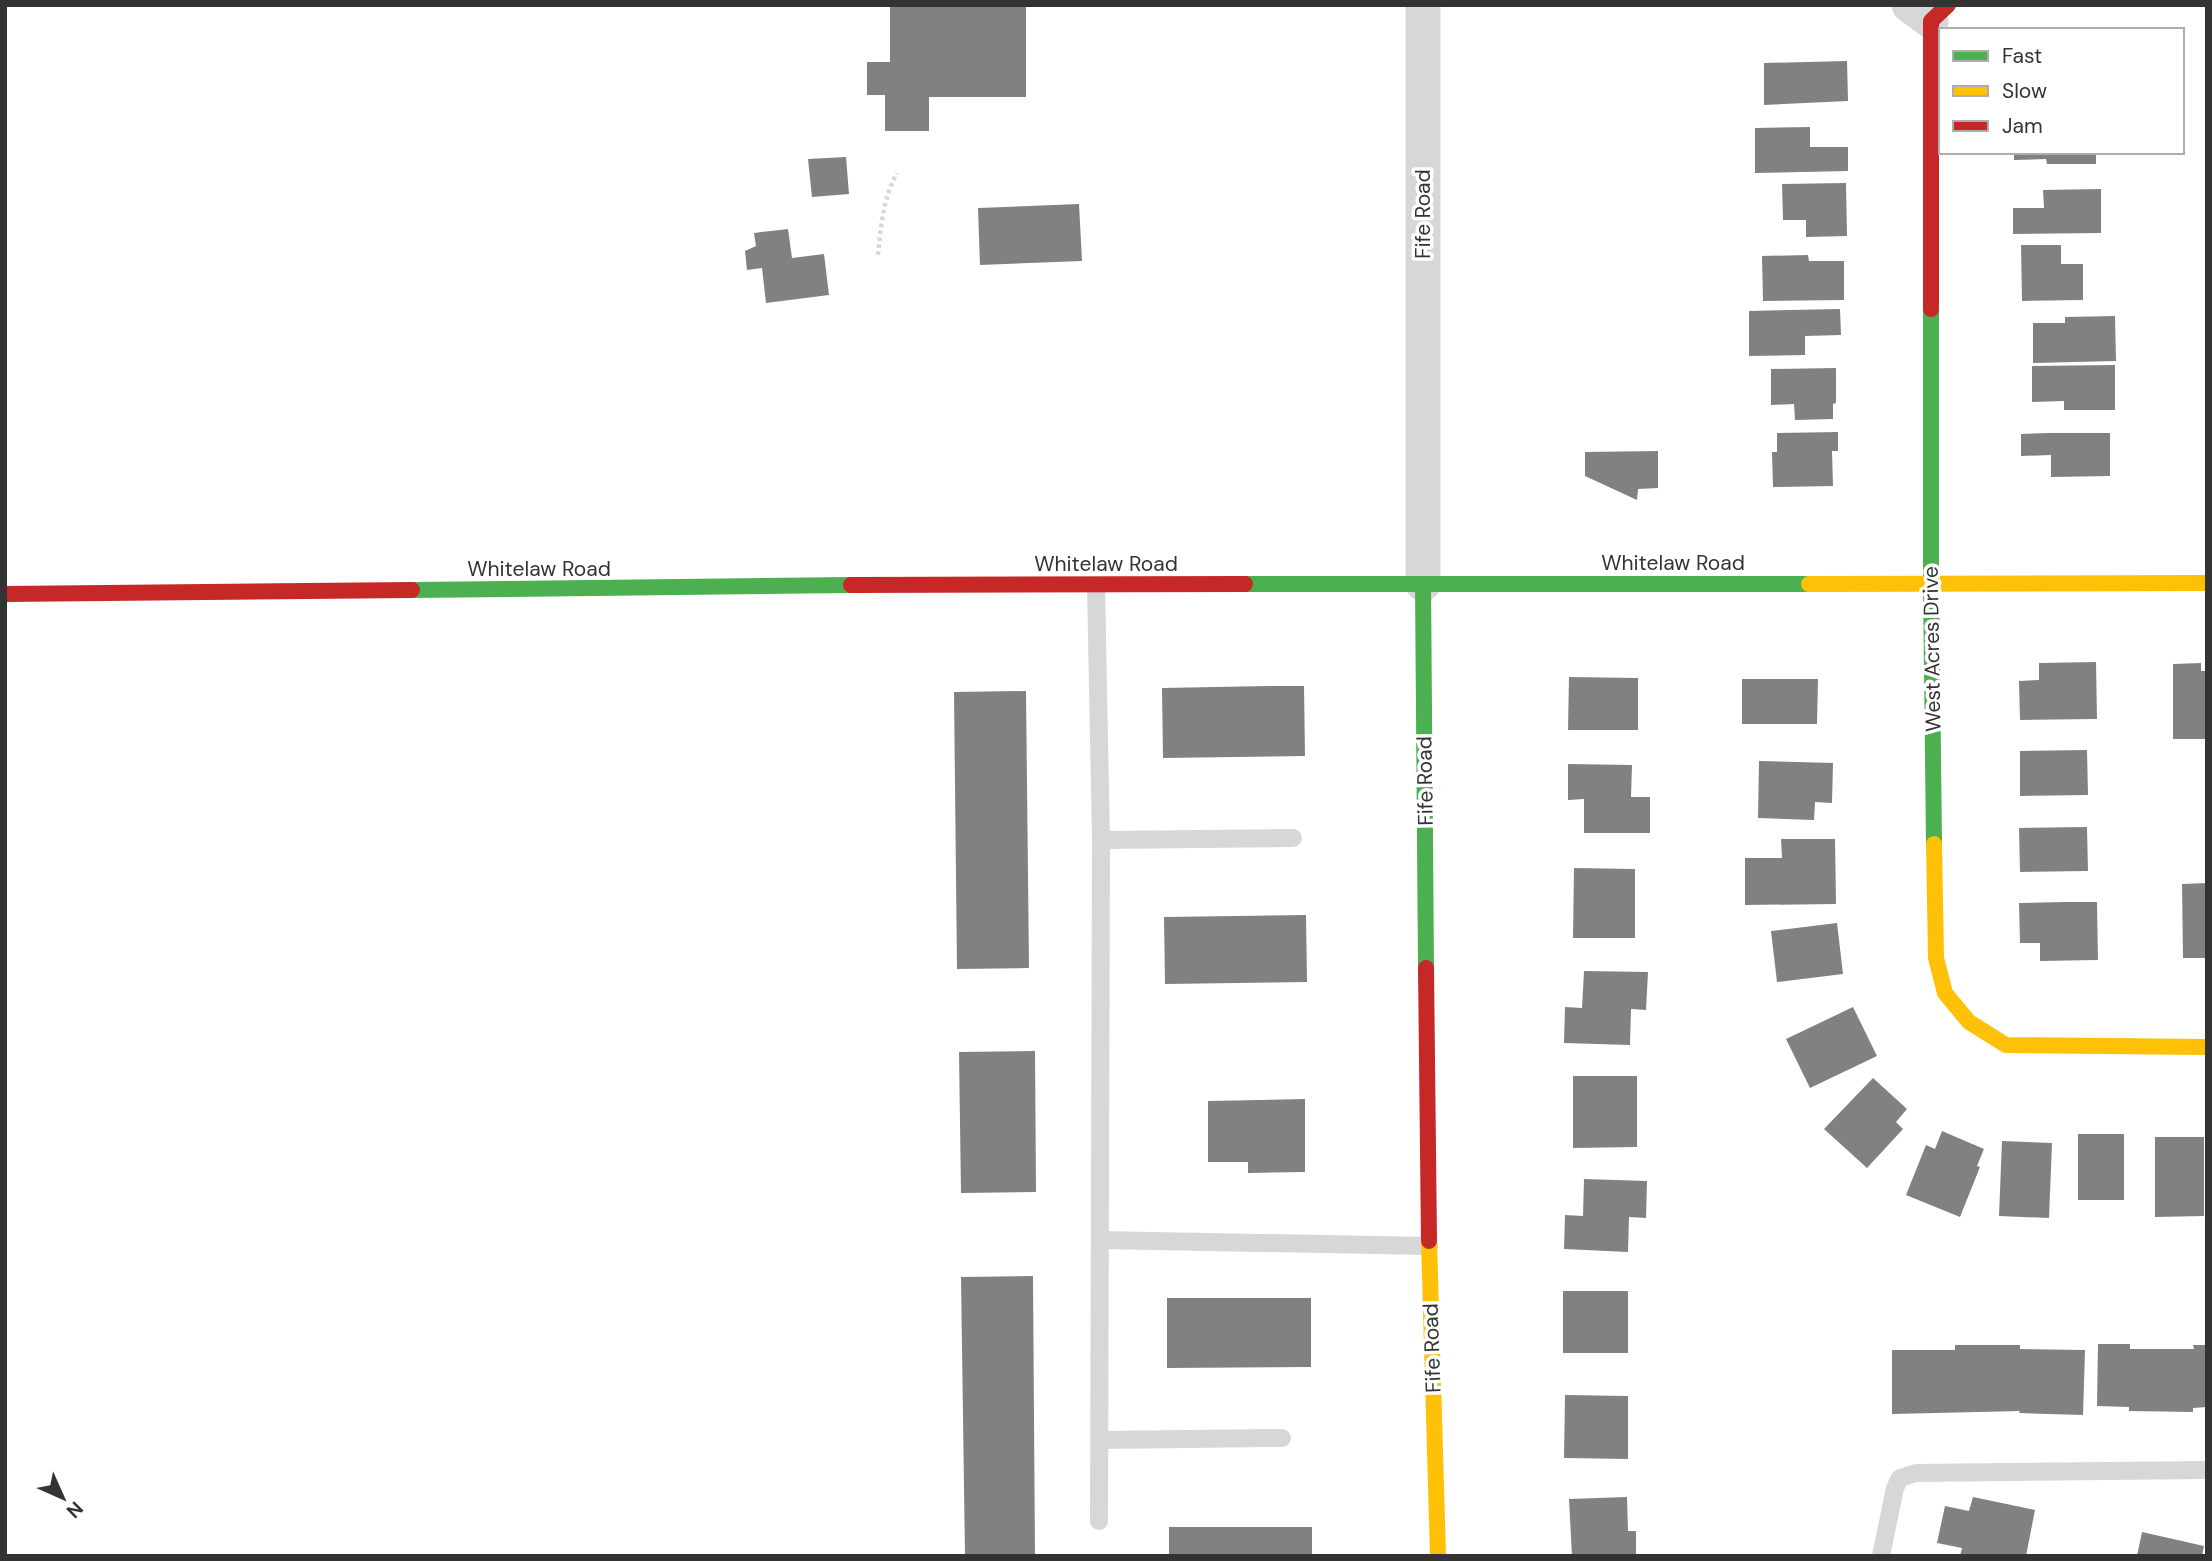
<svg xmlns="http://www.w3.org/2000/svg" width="2212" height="1561" font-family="'DM Sans',sans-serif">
	<rect width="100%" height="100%" fill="#fff"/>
	<!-- building -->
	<g fill="#818181">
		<polygon points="890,5 1026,5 1026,97 929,97 929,131 885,131 885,95 867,95 867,62 890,62"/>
		<polygon points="1847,61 1848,101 1764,105 1764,63"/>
		<polygon points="1810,127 1810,147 1848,147 1848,171 1755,173 1755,128"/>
		<polygon points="2014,152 2096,152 2096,164 2047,164 2046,159 2014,160"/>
		<polygon points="846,157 849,194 812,197 808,159"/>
		<polygon points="1846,183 1847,236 1806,237 1806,220 1783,220 1782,184"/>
		<polygon points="2101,189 2101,233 2013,234 2013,208 2044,208 2043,190"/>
		<polygon points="1079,204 1082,261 980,265 978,208"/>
		<polygon points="788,229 792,258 824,254 829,295 766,303 762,268 747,270 745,251 756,246 754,233"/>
		<polygon points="2021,245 2061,245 2061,264 2083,264 2083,300 2022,301"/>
		<polygon points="1808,255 1809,261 1844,261 1844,300 1763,301 1762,256"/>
		<polygon points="1840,309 1841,335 1805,336 1805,355 1749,356 1749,311"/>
		<polygon points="2115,316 2116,361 2033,363 2033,323 2065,323 2065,317"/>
		<polygon points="2115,365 2115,410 2064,410 2064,401 2032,402 2032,366"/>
		<polygon points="1836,368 1836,403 1833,404 1833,419 1795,420 1794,404 1771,405 1771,369"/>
		<polygon points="1838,432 1838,451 1832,451 1833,486 1773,487 1772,452 1777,452 1777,433"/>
		<polygon points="2050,433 2110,433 2110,476 2051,477 2051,455 2021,456 2021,434"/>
		<polygon points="1658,451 1658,488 1638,489 1637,500 1585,476 1585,452"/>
		<polygon points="2096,662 2097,719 2020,720 2019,681 2039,680 2039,663"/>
		<polygon points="2201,663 2201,671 2207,671 2207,739 2173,739 2173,664"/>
		<polygon points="1569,677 1638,678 1638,730 1568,730"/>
		<polygon points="1742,679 1818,679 1817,724 1742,724"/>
		<polygon points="1269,686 1304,686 1305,756 1163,758 1162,688"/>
		<polygon points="1026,691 1029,968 957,969 954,692"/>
		<polygon points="2087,750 2088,795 2020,796 2020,751"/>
		<polygon points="1759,761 1833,763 1832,803 1815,802 1814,820 1758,818"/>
		<polygon points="1568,764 1632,765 1631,797 1650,797 1650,833 1584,833 1584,799 1568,800"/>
		<polygon points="2087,827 2088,871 2020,872 2019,828"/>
		<polygon points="1781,839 1835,839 1836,904 1745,905 1745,858 1782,858"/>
		<polygon points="1574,868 1635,869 1635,938 1573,938"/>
		<polygon points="2207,883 2207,958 2183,958 2182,884"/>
		<polygon points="2064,902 2097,902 2098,960 2040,961 2040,943 2020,943 2019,903"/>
		<polygon points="1306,915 1307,982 1165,984 1164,917"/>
		<polygon points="1837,923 1843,974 1777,982 1771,931"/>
		<polygon points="1584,971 1648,972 1646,1010 1631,1009 1630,1045 1564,1043 1565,1007 1582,1008"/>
		<polygon points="1853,1007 1877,1056 1810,1088 1786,1039"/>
		<polygon points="1035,1051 1036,1192 961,1193 959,1052"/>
		<polygon points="1573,1076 1637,1076 1637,1147 1573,1148"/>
		<polygon points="1873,1078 1907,1109 1896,1122 1903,1129 1867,1168 1824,1129"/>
		<polygon points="1305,1099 1305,1172 1248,1173 1248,1162 1208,1162 1208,1101"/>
		<polygon points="1942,1131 1984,1149 1977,1166 1980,1167 1960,1217 1906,1195 1926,1145 1935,1149"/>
		<rect x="2078" y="1134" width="46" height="66"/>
		<polygon points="2155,1137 2204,1137 2204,1216 2155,1217"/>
		<polygon points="2002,1141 2052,1143 2049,1218 1999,1216"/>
		<polygon points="1584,1179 1647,1181 1646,1218 1629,1217 1628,1252 1564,1249 1565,1215 1583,1216"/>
		<polygon points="1033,1276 1035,1556 965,1556 961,1277"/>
		<rect x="1563" y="1291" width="65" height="62"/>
		<polygon points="1167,1298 1311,1298 1311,1367 1167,1368"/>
		<polygon points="2098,1344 2130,1344 2130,1349 2194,1349 2193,1345 2207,1345 2207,1407 2193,1408 2193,1412 2129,1411 2129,1407 2097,1406"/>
		<polygon points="1955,1345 2020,1345 2020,1349 2085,1350 2083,1415 2019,1413 2020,1411 1892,1414 1892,1350 1955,1350"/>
		<polygon points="1565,1395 1628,1396 1628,1459 1564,1458"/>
		<polygon points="1627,1497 1628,1531 1636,1531 1636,1556 1572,1556 1569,1499"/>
		<polygon points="1973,1497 2035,1510 2026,1556 1960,1556 1962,1548 1937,1543 1945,1506 1969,1511"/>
		<rect x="1169" y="1527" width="143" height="29"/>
		<polygon points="2142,1532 2204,1546 2202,1556 2137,1556"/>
	</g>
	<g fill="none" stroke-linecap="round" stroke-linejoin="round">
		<!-- path -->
		<path stroke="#d6d6d6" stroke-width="4.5" stroke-dasharray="3.5 3.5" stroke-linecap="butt" d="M878,255C881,225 883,199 897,173"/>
		<!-- lane -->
		<g stroke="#d7d7d7" stroke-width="18">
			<polyline points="1096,586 1101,840 1099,1521"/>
			<polyline points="1101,840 1293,838"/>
			<polyline points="1101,1240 1429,1246"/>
			<polyline points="1100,1440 1282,1438"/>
			<polyline points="1881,1556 1895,1488 1900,1478 1916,1473 2207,1470"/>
		</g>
		<!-- street -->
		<g stroke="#d7d7d7" stroke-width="35">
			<polyline points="1909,5 1931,21"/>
			<polyline points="1423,584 1423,5"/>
		</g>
		<!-- fast -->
		<g stroke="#4caf50" stroke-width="16">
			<polyline points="1931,309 1931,583 1934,844"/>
			<polyline points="1245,584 1809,584"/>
			<polyline points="1423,584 1426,968"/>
			<polyline points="412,590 851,585"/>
		</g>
		<!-- slow -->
		<g stroke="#ffc107" stroke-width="16">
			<polyline points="1809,584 2207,583"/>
			<polyline points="1934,844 1936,958 1945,993 1969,1022 2006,1045 2207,1047"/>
			<polyline points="1429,1241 1438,1556"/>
		</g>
		<!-- jam -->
		<g stroke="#c62828" stroke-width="16">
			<polyline points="1931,309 1931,21 1948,5"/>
			<polyline points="851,585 1245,584"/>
			<polyline points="5,594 412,590"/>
			<polyline points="1426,968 1429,1241"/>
		</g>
	</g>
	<g text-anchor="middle" stroke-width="7" stroke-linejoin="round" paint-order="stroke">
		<!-- street labels -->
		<g font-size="21" fill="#333" stroke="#fff">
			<text transform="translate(1423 214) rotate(-90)" y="7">Fife Road</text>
			<text x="1673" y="570">Whitelaw Road</text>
			<text x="1106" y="571">Whitelaw Road</text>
			<text x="539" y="576">Whitelaw Road</text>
			<text transform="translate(1932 649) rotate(-91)" y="7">West Acres Drive</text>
			<text transform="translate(1425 781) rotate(-91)" y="7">Fife Road</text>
			<text transform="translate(1432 1348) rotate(-92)" y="7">Fife Road</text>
		</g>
	</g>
	<!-- border -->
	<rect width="2212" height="1561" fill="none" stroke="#333333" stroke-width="14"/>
	<!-- legend -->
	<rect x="1939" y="28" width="245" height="126" fill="#ffffff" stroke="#adadad" stroke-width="2"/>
	<rect x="1953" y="51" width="35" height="10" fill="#4caf50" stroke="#adadad" stroke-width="2"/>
	<text x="2002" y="63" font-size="21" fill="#333333">Fast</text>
	<rect x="1953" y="86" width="35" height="10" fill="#ffc107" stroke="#adadad" stroke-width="2"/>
	<text x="2002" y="98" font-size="21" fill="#333333">Slow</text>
	<rect x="1953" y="121" width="35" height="10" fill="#c62828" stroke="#adadad" stroke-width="2"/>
	<text x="2002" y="133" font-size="21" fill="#333333">Jam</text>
	<!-- north arrow -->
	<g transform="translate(63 1498) rotate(135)" stroke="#ffffff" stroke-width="5" paint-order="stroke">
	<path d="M0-5L12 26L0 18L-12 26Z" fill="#333333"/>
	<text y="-10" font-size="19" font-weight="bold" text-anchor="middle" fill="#333333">N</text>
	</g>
</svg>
